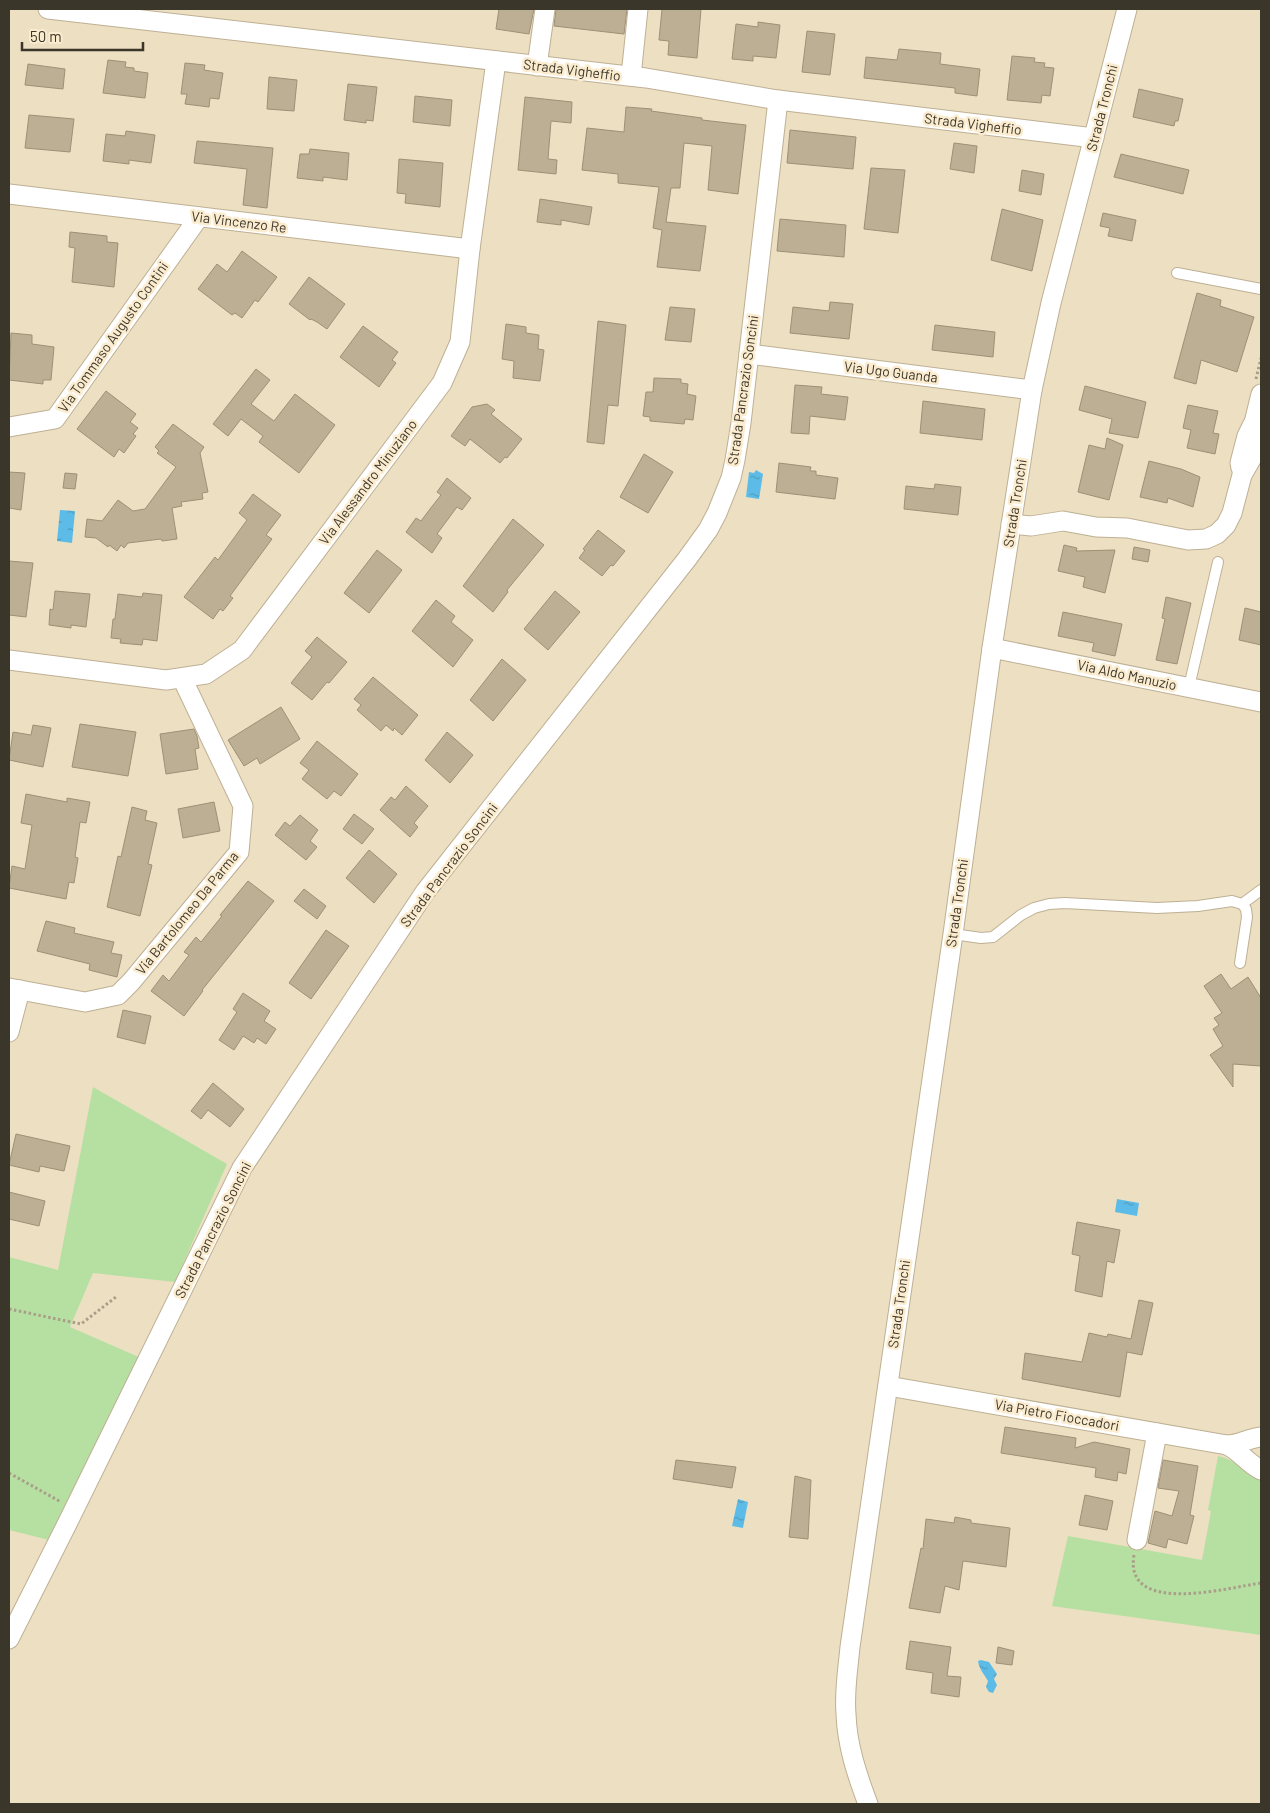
<svg xmlns="http://www.w3.org/2000/svg" width="1270" height="1813" font-family="Barlow,sans-serif">
	<defs>
		<pattern id="water-ripples" width="26" height="14" patternUnits="userSpaceOnUse" patternTransform="scale(1.25)"><rect width="26" height="14" fill="#5dbce7"/><path d="M2 4q2-2 4 0t4 0M15 11q2-2 4 0t4 0" fill="none" stroke="#4e9abb"/></pattern>
	</defs>
	<rect width="100%" height="100%" fill="#eddfc2"/>
	<!-- park -->
	<g fill="#b5e0a2">
		<polygon points="93,1087 227,1164 175,1282 93,1273 70,1327 141,1358 49,1540 9,1530 9,1257 58,1270"/>
		<path d="M1218,1456C1234,1459 1247,1473 1261,1480V1635L1052,1606L1068,1536L1202,1560L1211,1511L1208,1510Z"/>
	</g>
	<!-- water -->
	<g fill="url(#water-ripples)">
		<polygon points="756,470 763,474 759,499 746,497 749,472 754,473"/>
		<polygon points="60,510 75,511 72,543 57,541"/>
		<polygon points="1117,1199 1139,1203 1137,1216 1115,1212"/>
		<polygon points="738,1499 748,1502 743,1528 732,1526"/>
		<path d="M981,1660L989,1662L997,1674L994,1679L997,1685L993,1693L989,1692L986,1687L988,1681C984,1674 979,1669 978,1661Z"/>
	</g>
	<!-- building -->
	<g fill="#bdaf93" stroke="#9d9075">
		<polygon points="499,9 534,9 529,34 496,29"/>
		<polygon points="556,9 627,9 624,34 554,26"/>
		<polygon points="662,9 701,9 697,58 668,55 669,41 659,40"/>
		<polygon points="758,22 780,25 776,58 753,56 753,61 732,59 736,24 758,27"/>
		<polygon points="807,31 835,34 830,75 802,72"/>
		<polygon points="899,49 941,53 940,64 980,69 977,96 955,93 955,88 864,78 866,57 897,60"/>
		<polygon points="1012,56 1035,58 1034,62 1045,63 1044,67 1054,68 1050,96 1042,95 1041,103 1007,100"/>
		<polygon points="108,60 126,62 125,67 134,68 134,71 148,73 145,98 103,93"/>
		<polygon points="185,63 205,65 204,70 223,73 219,99 210,98 209,107 185,104 187,94 181,94"/>
		<polygon points="28,64 65,69 63,89 25,85"/>
		<polygon points="269,77 297,80 294,111 267,109"/>
		<polygon points="348,84 377,87 373,121 366,120 366,123 344,120"/>
		<polygon points="1139,89 1183,99 1178,121 1175,121 1174,126 1133,117"/>
		<polygon points="415,96 452,100 450,126 413,122"/>
		<polygon points="525,97 572,102 571,123 551,121 548,159 557,160 556,174 518,170"/>
		<polygon points="626,107 652,109 651,111 702,118 702,120 746,125 738,194 708,190 712,146 684,143 680,188 671,188 666,222 706,226 700,271 657,267 662,230 653,228 659,187 618,183 618,174 582,170 587,128 624,132"/>
		<polygon points="29,115 74,119 70,152 25,148"/>
		<polygon points="790,130 856,137 853,169 787,163"/>
		<polygon points="126,131 155,135 151,163 129,160 129,164 103,161 106,134 125,136"/>
		<polygon points="197,141 273,148 267,208 243,205 247,169 194,163"/>
		<polygon points="954,143 977,146 974,173 950,169"/>
		<polygon points="310,149 349,153 347,180 323,177 323,181 297,178 300,154 309,154"/>
		<polygon points="1121,154 1189,170 1183,194 1114,177"/>
		<polygon points="399,159 443,163 440,207 405,203 406,194 397,193"/>
		<polygon points="871,168 905,170 898,233 864,229"/>
		<polygon points="1022,170 1044,174 1041,195 1019,191"/>
		<polygon points="540,199 592,207 589,225 561,220 561,225 537,222"/>
		<polygon points="1002,209 1043,220 1032,271 991,260"/>
		<polygon points="1103,213 1136,220 1132,241 1108,236 1110,228 1100,226"/>
		<polygon points="780,219 846,225 844,257 777,251"/>
		<polygon points="70,232 107,236 107,242 118,243 114,287 72,282 75,248 69,247"/>
		<polygon points="242,251 277,277 258,302 255,300 242,318 235,313 232,315 198,289 217,264 227,272"/>
		<polygon points="309,277 345,304 327,329 317,322 311,319 310,320 289,304"/>
		<polygon points="1197,293 1221,300 1220,306 1254,317 1237,372 1201,360 1196,384 1174,378"/>
		<polygon points="830,302 853,304 849,339 790,333 793,307 829,311"/>
		<polygon points="670,307 695,309 691,342 665,340"/>
		<polygon points="598,321 626,325 618,406 608,405 604,444 587,442"/>
		<polygon points="506,324 526,327 526,333 539,335 538,349 544,350 540,381 513,378 514,361 502,359"/>
		<polygon points="935,325 995,332 993,357 932,350"/>
		<polygon points="363,326 398,352 392,360 396,363 379,387 340,357"/>
		<polygon points="11,333 32,335 32,344 54,347 51,380 43,380 43,384 9,380"/>
		<polygon points="256,369 270,380 251,404 274,421 295,394 335,425 299,473 259,442 263,436 241,419 228,436 213,424"/>
		<polygon points="654,378 681,379 681,383 688,384 687,394 696,396 693,420 685,419 684,424 650,421 650,417 643,416 646,392 653,392"/>
		<polygon points="795,385 822,387 821,394 848,397 845,420 810,416 809,434 791,433"/>
		<polygon points="1085,386 1146,402 1138,438 1109,433 1112,419 1079,410"/>
		<polygon points="106,391 136,414 130,422 138,428 133,434 136,436 124,453 119,449 114,457 77,429"/>
		<polygon points="923,401 985,409 982,440 920,433"/>
		<polygon points="487,404 495,410 491,414 522,439 507,458 505,457 500,463 470,439 465,446 451,436 472,407"/>
		<polygon points="1188,405 1218,411 1213,433 1219,434 1215,454 1187,448 1191,430 1183,428"/>
		<polygon points="173,424 204,447 200,453 208,492 202,493 203,499 181,502 182,506 172,508 177,539 162,541 161,539 128,543 124,548 121,545 117,551 109,545 108,547 96,538 85,537 87,519 102,521 118,500 133,511 145,509 176,467 157,453 159,451 155,447"/>
		<polygon points="1107,438 1123,445 1109,500 1078,492 1089,445 1105,449"/>
		<polygon points="644,454 673,472 648,513 620,497"/>
		<polygon points="1149,461 1181,469 1200,477 1193,507 1168,498 1167,503 1140,497"/>
		<polygon points="779,463 811,467 810,471 816,471 816,475 838,478 835,499 776,492"/>
		<polygon points="9,472 25,473 21,510 9,508"/>
		<polygon points="65,473 77,474 75,489 63,488"/>
		<polygon points="447,478 471,498 462,510 457,507 437,534 442,538 432,553 406,532 416,518 421,521 430,509 441,495 437,492"/>
		<polygon points="935,484 961,487 958,515 904,509 906,486 934,489"/>
		<polygon points="253,494 281,515 266,535 272,539 230,596 233,598 223,611 220,609 213,619 184,597 215,557 218,560 247,520 239,513"/>
		<polygon points="513,519 544,545 507,590 508,592 493,612 463,586"/>
		<polygon points="598,530 625,551 613,566 611,565 602,576 579,558 585,550 583,549"/>
		<polygon points="1064,545 1077,548 1076,551 1115,550 1105,593 1083,587 1085,577 1058,571"/>
		<polygon points="1134,547 1150,550 1148,562 1132,559"/>
		<polygon points="377,550 402,570 369,613 344,593"/>
		<polygon points="9,561 33,563 26,617 9,615"/>
		<polygon points="55,591 90,594 86,627 71,625 71,628 49,625 50,609 53,610"/>
		<polygon points="555,591 580,612 548,650 524,629"/>
		<polygon points="143,593 162,595 157,641 143,639 142,645 120,643 121,639 111,638 113,619 115,619 118,594 142,597"/>
		<polygon points="1166,597 1191,603 1177,664 1156,660 1165,619 1162,618"/>
		<polygon points="436,600 455,616 451,622 473,640 453,667 412,631"/>
		<polygon points="1245,608 1261,612 1261,645 1239,640"/>
		<polygon points="1063,612 1122,624 1115,656 1092,651 1094,643 1058,636"/>
		<polygon points="317,637 347,662 329,683 327,682 312,700 291,683 312,657 305,651"/>
		<polygon points="502,659 526,680 493,721 470,700"/>
		<polygon points="373,677 418,715 402,735 394,728 393,731 386,725 381,731 357,710 361,705 354,699"/>
		<polygon points="281,707 300,739 260,764 257,758 244,766 228,740"/>
		<polygon points="80,724 136,732 128,776 72,767"/>
		<polygon points="33,725 51,728 43,767 9,760 13,732 31,735"/>
		<polygon points="194,729 197,736 199,748 195,749 198,769 166,774 160,734"/>
		<polygon points="447,732 473,755 450,783 425,760"/>
		<polygon points="317,741 358,774 341,796 334,791 327,799 302,779 309,770 300,763"/>
		<polygon points="406,786 428,806 414,823 418,827 410,837 380,810 391,797 395,800"/>
		<polygon points="26,794 67,802 67,798 90,802 86,823 80,822 75,857 78,858 74,883 69,882 66,899 9,888 12,866 25,869 32,825 21,823"/>
		<polygon points="214,802 220,831 183,838 178,809"/>
		<polygon points="132,807 147,811 145,820 157,823 148,864 152,865 140,916 107,907 118,856 121,857"/>
		<polygon points="354,814 374,829 362,844 343,829"/>
		<polygon points="300,815 318,830 310,841 317,847 306,860 275,835 285,822 290,826"/>
		<polygon points="369,850 397,874 374,903 346,878"/>
		<polygon points="248,881 274,901 202,990 203,991 184,1016 151,991 163,975 169,981 189,955 184,952 196,937 201,942 222,916 220,915"/>
		<polygon points="304,889 326,906 317,919 294,901"/>
		<polygon points="46,921 75,928 74,933 114,942 111,953 122,955 117,977 89,970 90,964 37,951"/>
		<polygon points="326,930 349,946 311,999 289,983"/>
		<polygon points="1221,974 1231,989 1248,977 1261,998 1261,1066 1233,1064 1233,1087 1210,1055 1223,1046 1213,1029 1219,1025 1214,1018 1222,1013 1204,986"/>
		<polygon points="243,993 270,1011 264,1021 276,1029 266,1044 257,1038 254,1043 243,1036 234,1050 219,1040 237,1012 233,1009"/>
		<polygon points="123,1010 151,1016 145,1044 117,1037"/>
		<polygon points="213,1083 244,1109 230,1127 208,1110 201,1119 191,1111"/>
		<polygon points="16,1134 70,1146 64,1171 40,1166 39,1172 9,1165"/>
		<polygon points="9,1192 45,1201 39,1226 9,1219"/>
		<polygon points="1077,1222 1120,1230 1114,1263 1107,1261 1102,1297 1075,1291 1080,1256 1072,1254"/>
		<polygon points="1139,1300 1153,1303 1142,1355 1127,1352 1120,1397 1022,1379 1025,1353 1082,1362 1089,1333 1107,1337 1108,1334 1131,1339"/>
		<polygon points="1005,1427 1076,1438 1075,1448 1094,1442 1130,1449 1126,1474 1118,1472 1117,1481 1095,1477 1096,1468 1001,1453"/>
		<polygon points="676,1460 736,1467 732,1488 673,1479"/>
		<polygon points="1163,1460 1198,1466 1190,1515 1194,1516 1187,1544 1168,1539 1166,1548 1148,1543 1155,1511 1172,1516 1179,1491 1158,1488"/>
		<polygon points="795,1476 811,1480 808,1539 789,1537"/>
		<polygon points="1085,1495 1113,1501 1107,1530 1079,1525"/>
		<polygon points="955,1517 971,1520 971,1523 1010,1528 1006,1567 963,1561 959,1590 945,1586 940,1613 909,1608 921,1548 923,1549 926,1519 954,1523"/>
		<polygon points="910,1641 951,1647 947,1676 961,1677 959,1697 931,1693 933,1673 906,1669"/>
		<polygon points="998,1647 1014,1651 1012,1665 996,1663"/>
	</g>
	<g fill="none" stroke-linecap="round" stroke-linejoin="round">
		<defs>
			<g id="lane">
				<polyline points="1177,273 1261,289"/>
				<polyline points="1189,687 1218,562"/>
				<polyline points="1242,904 1261,890"/>
				<polyline points="953,934 981,938 993,937 1021,915 1034,908 1049,904 1065,903 1157,908 1198,906 1232,901 1242,904 1246,909 1247,917 1240,963"/>
			</g>
			<g id="street">
				<polyline points="48,9 646,78 778,100 1094,138"/>
				<polyline points="537,66 545,9"/>
				<polyline points="631,76 638,9"/>
				<polyline points="9,194 470,249"/>
				<polyline points="749,354 1032,390"/>
				<polyline points="9,427 55,419 199,217"/>
				<polyline points="1255,436 1253,427 1261,394"/>
				<polyline points="1241,468 1240,463 1247,436 1253,424"/>
				<polyline points="1011,524 1031,526 1063,521 1096,527 1127,528 1188,540 1206,539 1217,534 1226,525 1232,513 1242,475 1254,454 1261,449"/>
				<polyline points="992,648 1261,702"/>
				<polyline points="9,660 166,680 206,674 242,650 442,383 460,342 470,249 496,61"/>
				<polyline points="9,988 85,1002 118,995 131,982 239,852 243,806 182,678"/>
				<polyline points="9,1032 20,990"/>
				<path d="M888,1386L1227,1445C1239,1445 1249,1438 1261,1437"/>
				<path d="M1227,1445C1240,1451 1247,1463 1261,1470"/>
				<polyline points="1137,1540 1157,1433"/>
				<polyline points="9,1639 67,1524 242,1168 425,892 687,559 708,530 717,513 731,478 735,460 741,423 778,100"/>
				<path d="M868,1804C857,1775 847,1745 846,1714C844,1692 848,1669 850,1647L953,934L992,648L1032,390L1051,303L1127,9"/>
			</g>
		</defs>
		<!-- lane casing -->
		<use href="#lane" stroke="#beb094" stroke-width="12"/>
		<!-- street casing -->
		<use href="#street" stroke="#beb094" stroke-width="21"/>
		<!-- path -->
		<g stroke="#a99e88" stroke-width="3" stroke-dasharray="2.5 2.5" stroke-linecap="butt">
			<polyline points="1256,379 1261,358"/>
			<polyline points="9,1309 81,1324 116,1297"/>
			<polyline points="9,1473 61,1502"/>
			<path d="M1134,1555C1123,1617 1231,1587 1261,1583"/>
		</g>
		<!-- lane -->
		<use href="#lane" stroke="#fff" stroke-width="10"/>
		<!-- street -->
		<use href="#street" stroke="#fff" stroke-width="19"/>
	</g>
	<g text-anchor="middle" stroke-width="5" stroke-linejoin="round" paint-order="stroke">
		<!-- street labels -->
		<g font-size="14" fill="#3b362a" stroke="#fbeccf">
			<text transform="translate(572 70) rotate(7)" y="5">Strada Vigheffio</text>
			<text transform="translate(1102 108) rotate(-76)" y="5">Strada Tronchi</text>
			<text transform="translate(973 124) rotate(7)" y="5">Strada Vigheffio</text>
			<text transform="translate(239 222) rotate(7)" y="5">Via Vincenzo Re</text>
			<text transform="translate(113 337) rotate(-55)" y="5">Via Tommaso Augusto Contini</text>
			<text transform="translate(891 372) rotate(7)" y="5">Via Ugo Guanda</text>
			<text transform="translate(743 390) rotate(-82)" y="5">Strada Pancrazio Soncini</text>
			<text transform="translate(368 482) rotate(-53)" y="5">Via Alessandro Minuziano</text>
			<text transform="translate(1015 503) rotate(-81)" y="5">Strada Tronchi</text>
			<text transform="translate(1127 675) rotate(12)" y="5">Via Aldo Manuzio</text>
			<text transform="translate(449 865) rotate(-53)" y="5">Strada Pancrazio Soncini</text>
			<text transform="translate(957 903) rotate(-82)" y="5">Strada Tronchi</text>
			<text transform="translate(187 913) rotate(-51)" y="5">Via Bartolomeo Da Parma</text>
			<text transform="translate(213 1230) rotate(-63)" y="5">Strada Pancrazio Soncini</text>
			<text transform="translate(899 1304) rotate(-82)" y="5">Strada Tronchi</text>
			<text transform="translate(1057 1415) rotate(10)" y="5">Via Pietro Fioccadori</text>
		</g>
	</g>
	<!-- border -->
	<rect width="1270" height="1813" fill="none" stroke="#3b362a" stroke-width="20"/>
	<!-- scale -->
	<path d="M22 42v8h121v-8" fill="none" stroke="#3b362a" stroke-width="2.5"/>
	<text x="30" y="42" font-size="15" fill="#3b362a" stroke="#fbeccf" stroke-width="4" paint-order="stroke">50 m</text>
</svg>
